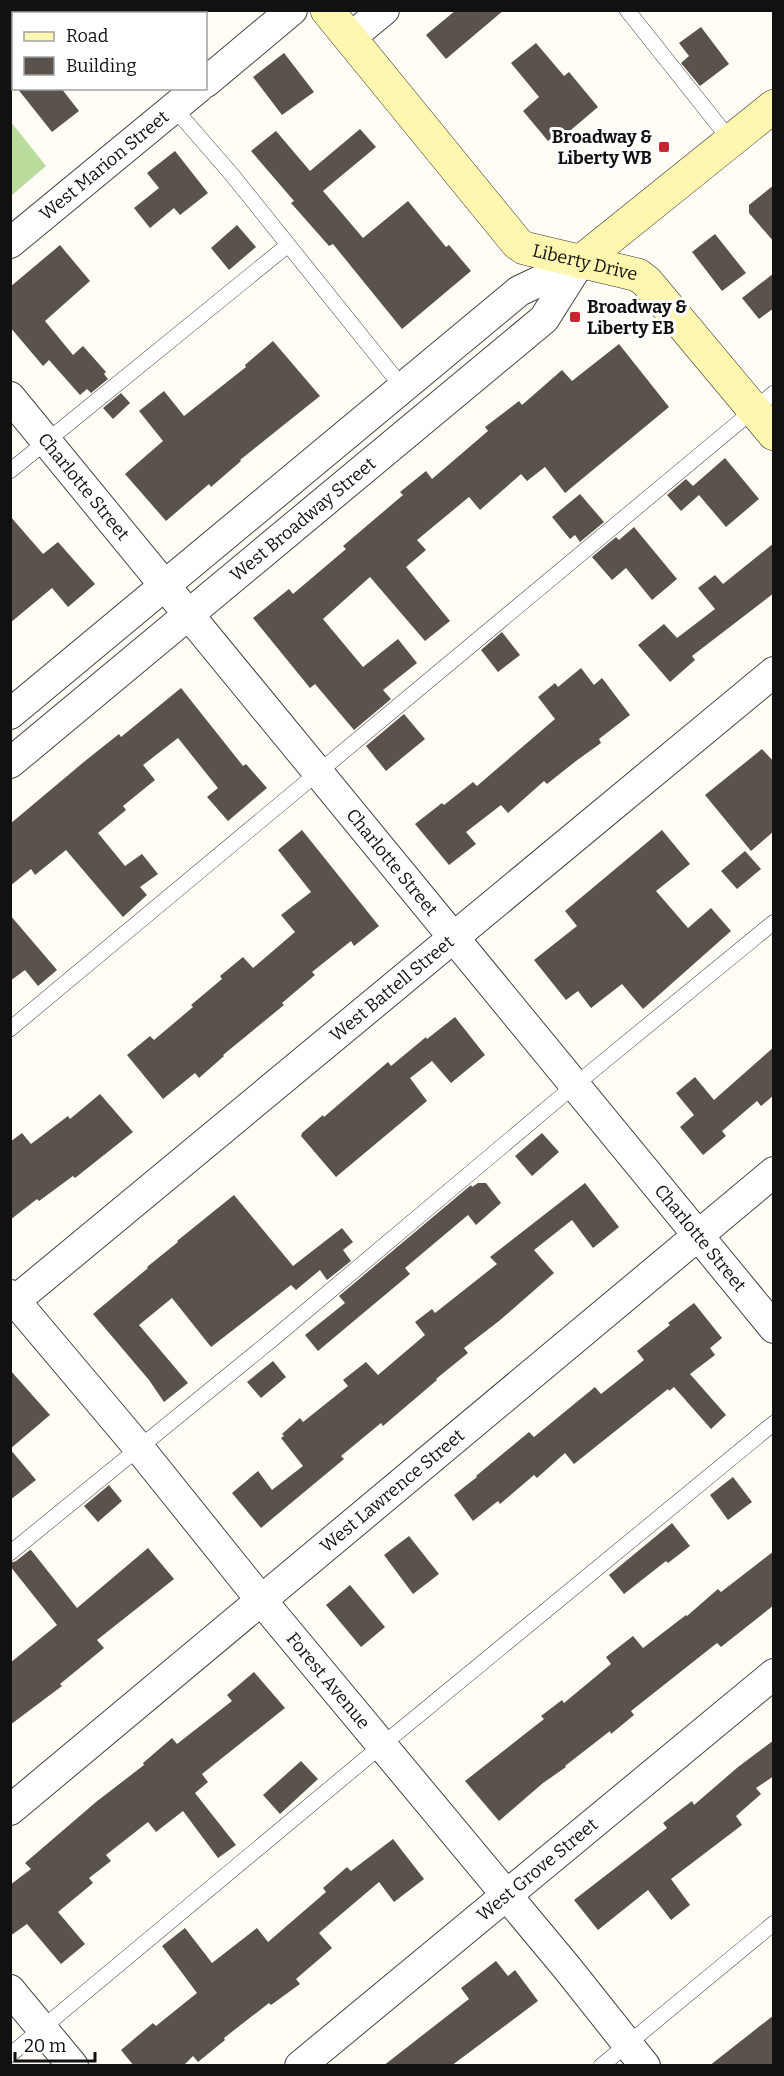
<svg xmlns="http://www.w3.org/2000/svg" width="784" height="2076" font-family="Bitter,serif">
	<rect width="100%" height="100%" fill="#fffdf5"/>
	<!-- forest -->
	<polygon fill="#b9dc9c" points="11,122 46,166 11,196 10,196"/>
	<!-- building -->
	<g fill="#5a524d">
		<polygon points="456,10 504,10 446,59 426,35"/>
		<polygon points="701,27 729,64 700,86 681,63 689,56 679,43"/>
		<polygon points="536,43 564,76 569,72 598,107 565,135 561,130 548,141 523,111 539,97 511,63"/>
		<polygon points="284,53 314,92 282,115 253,77"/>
		<polygon points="17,88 61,88 79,111 52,132"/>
		<polygon points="360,129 376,147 323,191 363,238 408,201 446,247 449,245 471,271 402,329 333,244 329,246 291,203 294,201 251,151 276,131 310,171"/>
		<polygon points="175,151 208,193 180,215 174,208 150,228 134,208 159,188 147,173"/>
		<polygon points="774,185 774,242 749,213 749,205"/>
		<polygon points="237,225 256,247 229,270 211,248"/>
		<polygon points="715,234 746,273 722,291 692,252"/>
		<polygon points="60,245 90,281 45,321 73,355 83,346 106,372 104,374 108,379 91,393 87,389 80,395 49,360 43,366 10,327 10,287"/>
		<polygon points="774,273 774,308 759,319 742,298"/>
		<polygon points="273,341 320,396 240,460 241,461 211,487 209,484 166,521 125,474 163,441 139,411 164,391 184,416 246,367 245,365"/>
		<polygon points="619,344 669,407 565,493 545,467 527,481 521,474 480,510 469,497 417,540 426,550 406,567 450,621 425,641 370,577 323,619 363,667 398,639 417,663 383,690 391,699 354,730 315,684 310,688 253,618 289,589 293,594 346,549 343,546 403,495 400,492 426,471 432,479 488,431 485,427 519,401 522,405 562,370 572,381"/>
		<polygon points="121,393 130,403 113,419 103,408"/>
		<polygon points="725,458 759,499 726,527 699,495 681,511 667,495 686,479 693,486"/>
		<polygon points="580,494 604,522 580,542 575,535 570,539 552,517"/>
		<polygon points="10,516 43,554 58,542 95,584 68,607 52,588 10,623"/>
		<polygon points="634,527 677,579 652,600 626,568 612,580 592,557 616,537 619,540"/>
		<polygon points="774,543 774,593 692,656 695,660 670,682 638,645 664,624 677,638 715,609 698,588 715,575 723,584"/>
		<polygon points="502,632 520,655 498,672 481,650"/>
		<polygon points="581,668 594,685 602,678 630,715 599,739 601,743 576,761 547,784 544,781 508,813 501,805 466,832 476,844 449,865 415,824 442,803 444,805 473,782 477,786 555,719 538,697 555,683 558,687"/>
		<polygon points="181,688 243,766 246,764 267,788 228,821 207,797 218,788 178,738 143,765 155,780 123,806 126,810 98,833 125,866 142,854 158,874 140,887 147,895 123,917 66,850 35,875 31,869 10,886 10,824 85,761 119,734 121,737"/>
		<polygon points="404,714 425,739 386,771 366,746"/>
		<polygon points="762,749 774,762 774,831 751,851 705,795"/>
		<polygon points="302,830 379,926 354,946 351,941 312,972 315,975 282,1003 284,1005 223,1055 224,1056 199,1078 195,1073 163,1099 127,1055 150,1036 154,1040 193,1007 191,1005 222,979 220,976 243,957 253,968 295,932 281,915 311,892 278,850"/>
		<polygon points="662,830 690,864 656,891 688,928 711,908 731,931 643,1009 622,984 591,1008 578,991 566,1000 534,960 577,926 565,911"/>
		<polygon points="745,851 761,869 737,889 721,871"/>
		<polygon points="10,915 57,970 38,986 25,970 10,981"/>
		<polygon points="455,1017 485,1055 451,1083 432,1061 410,1078 427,1101 336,1177 301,1136 302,1133 323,1115 324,1117 388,1062 391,1066 426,1037 427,1039"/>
		<polygon points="774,1047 774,1095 761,1106 757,1101 722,1131 726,1136 703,1155 680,1127 694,1115 676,1093 695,1077 714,1100"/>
		<polygon points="100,1094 133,1132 75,1178 73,1176 39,1201 37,1199 10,1220 10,1142 22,1133 31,1144 68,1116 70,1119"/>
		<polygon points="542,1133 559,1152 532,1176 515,1156"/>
		<polygon points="478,1183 486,1183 501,1203 476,1225 468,1215 405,1268 410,1274 318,1351 305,1335 345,1303 339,1296 471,1185 472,1187"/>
		<polygon points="585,1183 619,1227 593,1248 572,1220 534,1250 554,1273 499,1321 464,1348 468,1353 436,1379 437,1380 383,1426 381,1423 341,1456 344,1459 261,1528 232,1493 258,1471 272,1490 303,1466 281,1438 284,1436 282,1434 300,1418 303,1422 348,1386 343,1380 366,1362 378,1375 425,1335 415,1322 432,1309 435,1313 497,1264 490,1257"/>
		<polygon points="234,1195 293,1266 342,1228 353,1242 343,1250 351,1261 327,1280 320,1270 296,1290 291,1285 211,1347 172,1298 139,1325 188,1383 164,1402 149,1380 93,1314 148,1268 147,1267 178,1242 177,1241"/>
		<polygon points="694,1303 722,1338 710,1348 715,1355 690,1374 726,1415 711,1429 674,1387 669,1391 668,1389 574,1464 565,1453 537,1478 534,1475 500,1504 498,1501 473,1521 454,1495 477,1477 476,1476 529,1432 534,1437 595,1387 601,1394 644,1360 637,1351 670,1325 668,1323"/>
		<polygon points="273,1361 286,1377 261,1398 247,1382"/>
		<polygon points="10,1370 50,1415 10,1449"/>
		<polygon points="10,1449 36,1480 10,1500"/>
		<polygon points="733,1477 752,1502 728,1520 710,1495"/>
		<polygon points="109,1485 122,1501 98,1522 84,1506"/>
		<polygon points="672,1523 690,1546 668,1563 666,1561 624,1594 609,1575"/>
		<polygon points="409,1536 439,1574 413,1594 384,1555"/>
		<polygon points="148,1548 174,1579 97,1640 104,1648 60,1684 62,1686 10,1725 10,1663 57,1625 10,1566 10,1563 16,1561 30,1550 31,1550 77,1608"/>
		<polygon points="774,1551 774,1605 721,1647 717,1643 631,1711 634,1715 611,1734 610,1731 565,1766 566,1767 543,1783 499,1821 465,1781 544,1719 541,1716 562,1700 564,1703 611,1664 606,1657 633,1636 643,1648 686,1615 687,1616 718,1589 721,1592"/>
		<polygon points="350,1585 385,1627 361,1647 326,1605"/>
		<polygon points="254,1672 285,1708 202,1774 208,1782 195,1793 236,1845 218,1858 183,1811 156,1832 148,1822 106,1855 111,1861 89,1878 93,1883 58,1912 85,1944 61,1964 27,1924 10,1936 10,1885 31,1869 25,1863 96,1802 144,1765 143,1763 172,1738 177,1744 232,1701 227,1695"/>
		<polygon points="774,1740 774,1776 756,1788 761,1794 736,1816 742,1825 671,1879 690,1905 671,1920 648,1890 598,1930 574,1900 667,1828 663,1823 692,1801 694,1805 738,1767"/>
		<polygon points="301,1761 318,1779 280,1814 263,1795"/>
		<polygon points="393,1839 424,1879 394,1902 379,1882 319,1933 332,1948 296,1979 300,1984 271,2005 269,2003 224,2038 225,2040 198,2062 193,2056 183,2066 134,2066 121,2050 153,2023 156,2026 197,1993 162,1946 185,1928 212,1963 257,1928 268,1942 326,1892 323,1888 347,1867 351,1871"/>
		<polygon points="496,1961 508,1976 515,1970 538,2001 451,2066 383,2066 469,1999 461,1988"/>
		<polygon points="774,2015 774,2066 709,2066"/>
	</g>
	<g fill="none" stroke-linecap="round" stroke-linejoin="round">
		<defs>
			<g id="lane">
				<polyline points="627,10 731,141"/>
				<polyline points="174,108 233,176 403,388"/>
				<polyline points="10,471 288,245"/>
				<polyline points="10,1029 774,393"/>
				<polyline points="10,1553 274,1338 575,1085 774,922"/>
				<polyline points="10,2055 381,1746 774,1423"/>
				<polyline points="601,2066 774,1923"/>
			</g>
			<g id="street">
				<polyline points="350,38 384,10"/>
				<polyline points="206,82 292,10"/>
				<path id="s1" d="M10,243L198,88"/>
				<path id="s2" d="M10,397L774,1328"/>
				<polyline points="10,714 519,291 580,262"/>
				<path id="s3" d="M10,763L544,319L580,262"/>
				<path id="s4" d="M10,1295L139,1448L261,1600L568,1969L645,2066"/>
				<path id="s5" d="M10,1305L774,672"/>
				<path id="s6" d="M10,1810L774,1172"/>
				<polyline points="10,1990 73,2066"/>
				<path id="s7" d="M300,2066L774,1674"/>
			</g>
			<g id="secondary">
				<path id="s8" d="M327,10L517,243L524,248L638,275L647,282L774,434"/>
				<polyline points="580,262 774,106"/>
			</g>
		</defs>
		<!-- lane casing -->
		<use href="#lane" stroke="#444" stroke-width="16"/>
		<!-- street casing -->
		<use href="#street" stroke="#444" stroke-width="32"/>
		<!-- secondary casing -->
		<use href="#secondary" stroke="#333" stroke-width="34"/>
		<!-- lane -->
		<use href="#lane" stroke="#fff" stroke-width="15"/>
		<!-- street -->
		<use href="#street" stroke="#fff" stroke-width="30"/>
		<!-- secondary -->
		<use href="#secondary" stroke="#fff6b0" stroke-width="33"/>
	</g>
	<!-- markers -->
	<g fill="#c4262e" stroke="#fff" stroke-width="2">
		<rect x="658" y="141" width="12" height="12" rx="3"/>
		<rect x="569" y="311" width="12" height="12" rx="3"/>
	</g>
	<g text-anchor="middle" stroke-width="6" stroke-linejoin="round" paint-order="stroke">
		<!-- poi labels -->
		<g font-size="18" font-weight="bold" fill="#111" stroke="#fff" text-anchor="end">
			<text x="652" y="143">Broadway &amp;<tspan x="652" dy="21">Liberty WB</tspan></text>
			<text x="587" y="313" text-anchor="start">Broadway &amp;<tspan x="587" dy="21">Liberty EB</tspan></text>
		</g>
		<!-- street labels -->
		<g font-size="18" fill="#111" stroke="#fff">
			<text dy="6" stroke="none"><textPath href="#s1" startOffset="122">West Marion Street</textPath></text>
			<text dy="6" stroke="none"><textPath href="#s8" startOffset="372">Liberty Drive</textPath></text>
			<text dy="6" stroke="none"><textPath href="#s2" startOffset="116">Charlotte Street</textPath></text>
			<text dy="6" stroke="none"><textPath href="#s3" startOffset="381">West Broadway Street</textPath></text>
			<text dy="6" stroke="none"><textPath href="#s2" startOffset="602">Charlotte Street</textPath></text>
			<text dy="6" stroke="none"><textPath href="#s5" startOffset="496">West Battell Street</textPath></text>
			<text dy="6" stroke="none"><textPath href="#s2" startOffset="1088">Charlotte Street</textPath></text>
			<text dy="6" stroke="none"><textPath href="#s6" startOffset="498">West Lawrence Street</textPath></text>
			<text dy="6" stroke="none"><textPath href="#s4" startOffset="500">Forest Avenue</textPath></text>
			<text dy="6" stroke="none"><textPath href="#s7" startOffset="308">West Grove Street</textPath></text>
		</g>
	</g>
	<!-- border -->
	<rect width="784" height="2076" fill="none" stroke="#111111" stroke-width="24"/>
	<!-- legend -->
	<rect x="12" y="12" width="195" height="78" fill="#ffffff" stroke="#a0a0a0" stroke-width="1.5"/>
	<rect x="24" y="32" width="30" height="9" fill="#fff6b0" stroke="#a0a0a0" stroke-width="1.5"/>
	<text x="66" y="42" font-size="18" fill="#111111">Road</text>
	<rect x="24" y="57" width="30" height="18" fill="#5a524d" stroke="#a0a0a0" stroke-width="1.5"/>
	<text x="66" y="72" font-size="18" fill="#111111">Building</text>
	<!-- scale -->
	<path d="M15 2052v9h80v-9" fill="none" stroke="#111111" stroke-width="3"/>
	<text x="24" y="2052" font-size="18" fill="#111111" stroke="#ffffff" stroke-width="4.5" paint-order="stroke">20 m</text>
</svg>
